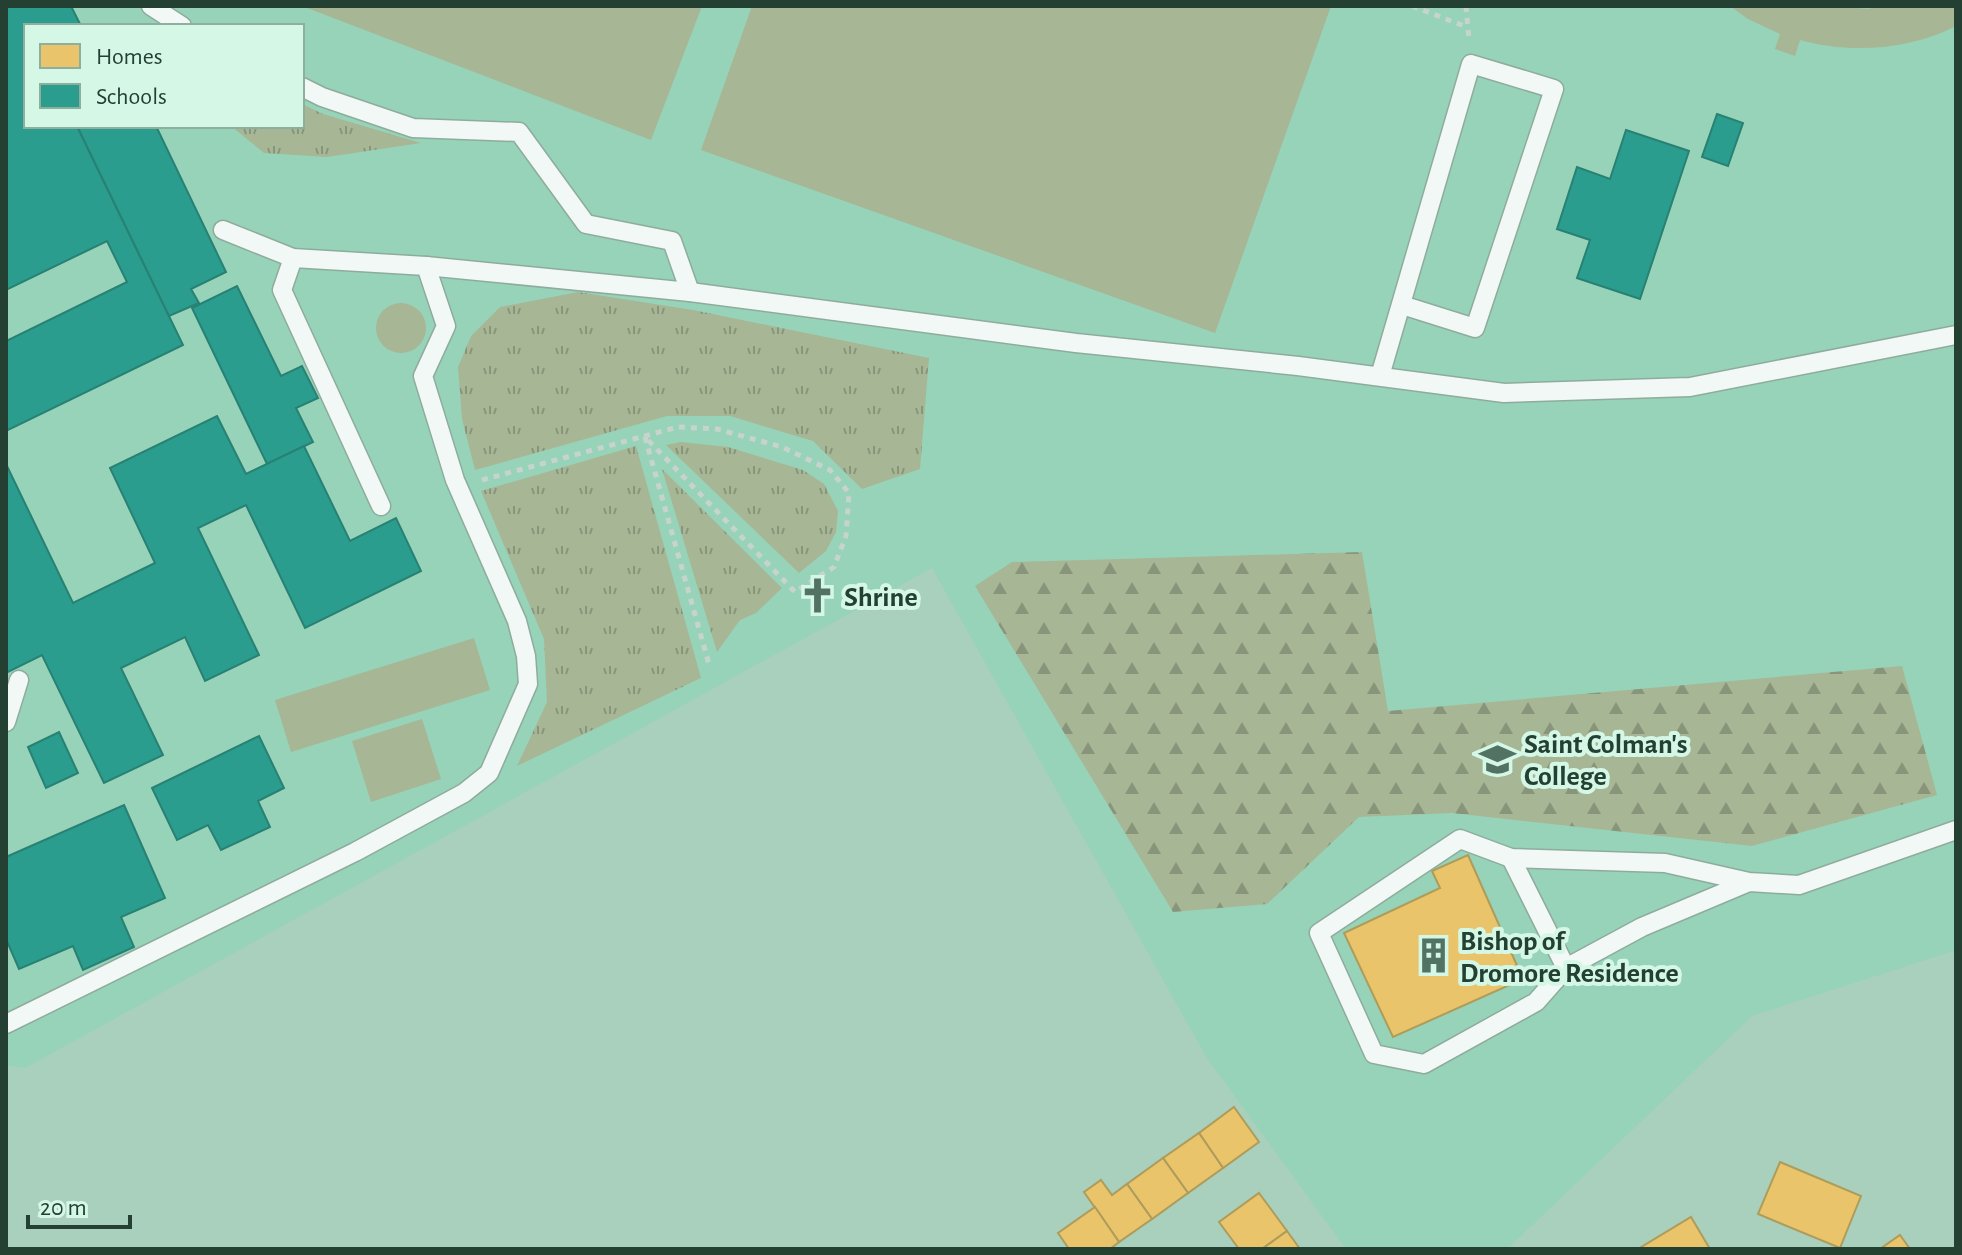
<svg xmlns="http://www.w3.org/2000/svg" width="1962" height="1255" font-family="'Alegreya Sans',sans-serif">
	<defs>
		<pattern id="grass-tufts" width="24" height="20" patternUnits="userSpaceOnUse" patternTransform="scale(2)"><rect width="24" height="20" fill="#a7b695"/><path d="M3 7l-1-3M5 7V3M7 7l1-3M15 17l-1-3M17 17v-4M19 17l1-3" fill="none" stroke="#88957a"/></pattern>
		<pattern id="forest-firs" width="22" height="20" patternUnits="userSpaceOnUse" patternTransform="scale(2)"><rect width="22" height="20" fill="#a7b695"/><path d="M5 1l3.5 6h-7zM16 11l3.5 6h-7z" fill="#88957a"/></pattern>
	</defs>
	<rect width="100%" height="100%" fill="#a9cfbd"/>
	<!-- built -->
	<path fill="#97d3b8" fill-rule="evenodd" d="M6,6H1956V950L1752,1016L1507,1249H1346L1207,1058L932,568L25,1068L6,1065ZM26,26H302V126H26Z"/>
	<!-- grass -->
	<g fill="url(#grass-tufts)">
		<polygon points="302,104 323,114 421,143 327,157 264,153 231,126 302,126"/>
		<polygon points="578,292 693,310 929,358 920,469 862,489 813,441 730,416 667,416 475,470 462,419 458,367 471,336 500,307"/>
		<polygon points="681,442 728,447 803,470 824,484 838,511 836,532 826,551 799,573 666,445"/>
		<polygon points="636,446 701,678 517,766 547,702 544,639 481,491"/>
		<polygon points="662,469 782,588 756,613 740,620 717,652"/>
	</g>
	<!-- forest -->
	<polygon fill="url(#forest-firs)" points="1362,552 1388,711 1902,666 1937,795 1752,846 1452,813 1359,817 1267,904 1173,912 975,586 1012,562"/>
	<!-- garden -->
	<g fill="#a7b695">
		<polygon points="302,6 702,6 651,140"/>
		<polygon points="752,6 1331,6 1215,333 701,150"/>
		<path d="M1730,6H1821L1872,9L1863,6H1956V26C1910,50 1850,54 1800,40L1795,56L1775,49L1780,34L1748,19Z"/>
		<circle cx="401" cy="328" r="25"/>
		<polygon points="474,638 490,690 291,752 275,700"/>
		<polygon points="422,719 441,779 371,802 352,741"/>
	</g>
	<!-- homes -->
	<g fill="#e9c46a" stroke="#ae9c5a" stroke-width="2">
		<polygon points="1468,855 1523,979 1393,1037 1344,933 1440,888 1432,871"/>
		<polygon points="1234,1107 1259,1142 1223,1168 1199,1133"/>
		<polygon points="1199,1133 1223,1168 1188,1193 1163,1158"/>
		<polygon points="1163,1158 1188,1193 1152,1219 1127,1184"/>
		<polygon points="1780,1162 1861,1196 1840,1248 1758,1214"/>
		<polygon points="1101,1180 1112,1195 1127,1184 1152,1219 1119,1242 1084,1192"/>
		<polygon points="1259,1193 1287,1231 1262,1249 1239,1249 1219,1222"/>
		<polygon points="1095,1207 1119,1242 1110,1249 1069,1249 1058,1233"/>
		<polygon points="1691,1217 1710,1249 1638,1249"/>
		<polygon points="1287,1231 1300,1249 1262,1249"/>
		<polygon points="1900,1235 1910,1249 1880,1249"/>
	</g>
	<!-- schools -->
	<g fill="#2a9d8f" stroke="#288173" stroke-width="2">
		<polygon points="6,6 71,6 81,26 26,26 26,126 77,126 183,345 6,431 6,341 127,282 107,241 6,290"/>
		<polygon points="1717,114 1743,123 1728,166 1702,157"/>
		<polygon points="77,126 156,126 226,272 191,289 199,303 169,316"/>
		<polygon points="1626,130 1689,151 1640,299 1577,278 1590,240 1557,229 1577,167 1610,179"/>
		<polygon points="237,286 281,376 302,366 318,398 296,408 313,442 267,464 192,308"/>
		<polygon points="217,416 246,474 304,446 350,541 396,518 421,571 305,628 246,505 198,528 259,655 205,681 185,637 121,668 163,755 104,783 42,655 6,673 6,464 73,603 155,563 110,468"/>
		<polygon points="59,732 78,773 46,788 28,747"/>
		<polygon points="259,736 284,788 258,801 270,827 221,850 208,825 177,840 152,788"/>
		<polygon points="124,805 165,898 121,917 134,947 83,970 73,946 19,969 6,939 6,857"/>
	</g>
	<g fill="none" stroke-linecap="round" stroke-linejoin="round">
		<defs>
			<g id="service">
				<polyline points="151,6 182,26"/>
				<polyline points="302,87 322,97 413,128 519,132 586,224 672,241 690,292"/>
				<polyline points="293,258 282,290 381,506"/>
				<polyline points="426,266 690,292 1076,343 1298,366 1504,393 1690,387 1956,335"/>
				<polyline points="1380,376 1471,64 1554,89 1475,328 1402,305"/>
				<polyline points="6,722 19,680"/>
				<polyline points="1511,858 1566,968"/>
				<polyline points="1749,882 1665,863 1511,858 1460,839 1319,933 1374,1054 1424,1064 1536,1002 1566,968 1642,927 1749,882 1799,885 1956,830"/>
				<polyline points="6,1024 355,852 464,793 489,773 528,684 526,656 517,621 455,480 423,376 446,326 426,266 293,258 223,230"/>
			</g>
		</defs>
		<!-- service casing -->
		<use href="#service" stroke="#8eac9e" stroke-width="21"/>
		<!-- path -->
		<g stroke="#c7d3cd" stroke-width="5" stroke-dasharray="6 6" stroke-linecap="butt">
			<polyline points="1412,6 1467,27"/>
			<polyline points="1466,6 1469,40"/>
			<polyline points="645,437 710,668"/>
			<polyline points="482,480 678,427 717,429 782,447 830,470 849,493 846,536 834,567 795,592 644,436"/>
		</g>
		<!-- service -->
		<use href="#service" stroke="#f2f8f5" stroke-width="18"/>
	</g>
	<!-- icons -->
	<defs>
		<symbol id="church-bare" viewBox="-9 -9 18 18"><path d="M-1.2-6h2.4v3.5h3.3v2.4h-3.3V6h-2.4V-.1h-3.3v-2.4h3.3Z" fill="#527263" stroke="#d5f7e6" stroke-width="2.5" paint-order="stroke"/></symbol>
		<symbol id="school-bare" viewBox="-9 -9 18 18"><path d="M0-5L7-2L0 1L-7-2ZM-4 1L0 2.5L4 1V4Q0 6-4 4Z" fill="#527263" stroke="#d5f7e6" stroke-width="2.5" paint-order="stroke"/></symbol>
		<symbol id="building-bare" viewBox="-9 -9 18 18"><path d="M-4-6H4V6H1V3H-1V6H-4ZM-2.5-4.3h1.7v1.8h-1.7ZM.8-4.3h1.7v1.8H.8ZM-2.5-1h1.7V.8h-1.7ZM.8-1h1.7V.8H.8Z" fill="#527263" stroke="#d5f7e6" stroke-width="2.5" paint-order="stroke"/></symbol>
	</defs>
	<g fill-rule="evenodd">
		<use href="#church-bare" x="792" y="570" width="51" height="51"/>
		<use href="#school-bare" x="1472" y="734" width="51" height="51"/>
		<use href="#building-bare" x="1408" y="930" width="51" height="51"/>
	</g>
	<g text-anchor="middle" stroke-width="8" stroke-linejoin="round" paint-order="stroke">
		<!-- poi labels -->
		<g font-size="28" font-weight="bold" fill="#234033" stroke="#d5f7e6" text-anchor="start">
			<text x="844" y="606">Shrine</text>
			<text x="1524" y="753">Saint Colman's<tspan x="1524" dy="32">College</tspan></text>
			<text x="1460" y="950">Bishop of<tspan x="1460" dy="32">Dromore Residence</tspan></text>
		</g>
	</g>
	<!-- border -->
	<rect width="1962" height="1255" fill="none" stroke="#234033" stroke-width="16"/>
	<!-- legend -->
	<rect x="24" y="24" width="280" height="104" fill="#d5f7e6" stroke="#8eae9e" stroke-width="2"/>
	<rect x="40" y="44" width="40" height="24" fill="#e9c46a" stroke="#8eae9e" stroke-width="2"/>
	<text x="96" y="64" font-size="24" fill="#234033">Homes</text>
	<rect x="40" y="84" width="40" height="24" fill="#2a9d8f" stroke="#8eae9e" stroke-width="2"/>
	<text x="96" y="104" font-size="24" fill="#234033">Schools</text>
	<!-- scale -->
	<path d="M28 1215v12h102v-12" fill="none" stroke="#234033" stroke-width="4"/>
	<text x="40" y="1215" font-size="24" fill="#234033" stroke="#d5f7e6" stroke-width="6" paint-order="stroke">20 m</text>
</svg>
